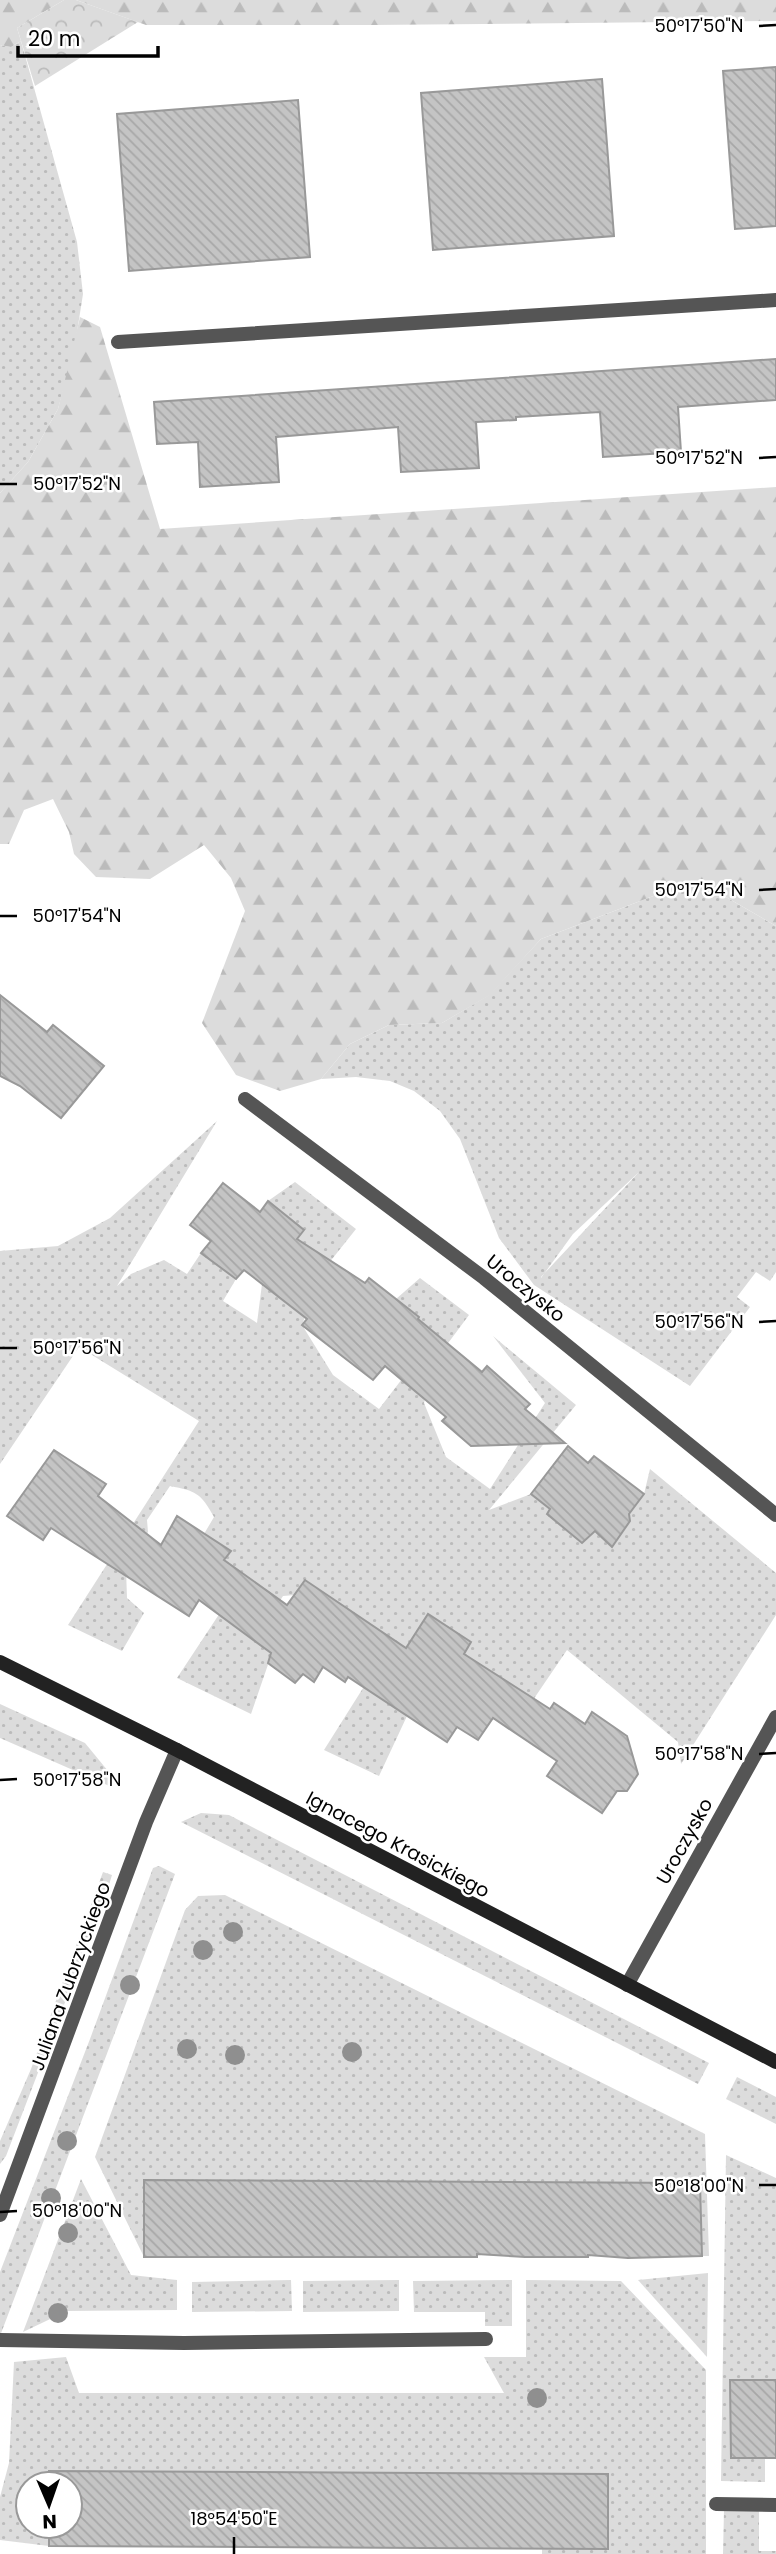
<svg xmlns="http://www.w3.org/2000/svg" width="776" height="2554" font-family="Poppins,sans-serif">
	<defs>
		<pattern id="grass-dots" width="8" height="8" patternUnits="userSpaceOnUse" patternTransform="scale(1.75)"><rect width="8" height="8" fill="#dcdcdc"/><path d="M2 2h.1M6 6h.1" fill="none" stroke="#bbb" stroke-width="1.8" stroke-linecap="round"/></pattern>
		<pattern id="forest-firs" width="22" height="20" patternUnits="userSpaceOnUse" patternTransform="scale(1.75)"><rect width="22" height="20" fill="#dcdcdc"/><path d="M5 1l3.5 6h-7zM16 11l3.5 6h-7z" fill="#bbb"/></pattern>
		<pattern id="park-crowns" width="20" height="18" patternUnits="userSpaceOnUse" patternTransform="scale(1.75)"><rect width="20" height="18" fill="#dcdcdc"/><path d="M2 6a3 3 0 1 1 6 0M12 15a3 3 0 1 1 6 0" fill="none" stroke="#bbb"/></pattern>
		<pattern id="building-back-hatch" width="6" height="6" patternUnits="userSpaceOnUse" patternTransform="scale(1.75)"><rect width="6" height="6" fill="#c4c4c4"/><path d="M-1 5l2 2M0 0l6 6M5-1l2 2" fill="none" stroke="#a7a7a7"/></pattern>
	</defs>
	<rect width="100%" height="100%" fill="#fff"/>
	<!-- grass -->
	<g fill="url(#grass-dots)" fill-rule="evenodd">
		<polygon points="21,41 77,242 83,294 74,351 58,409 28,462 0,493 0,45 11,47"/>
		<path d="M669,890L719,893L776,926V1272L770,1281L756,1272L737,1297L750,1307L690,1386L534,1285L499,1238L460,1139L440,1111L414,1091L390,1081L356,1077L321,1079L350,1044L389,1025L442,1023L489,995L541,939ZM639,1172L541,1277V1278L573,1234Z"/>
		<path d="M217,1121L117,1286L131,1274L164,1260L187,1274L201,1253L236,1279L223,1301L257,1323L262,1284L304,1230L268,1201L295,1182L356,1229L321,1273L302,1325L333,1375L379,1409L402,1379L419,1317L396,1299L420,1278L469,1315L437,1358L424,1403L446,1457L490,1489L545,1403L493,1336L576,1405L489,1510L531,1494L550,1509L547,1514L582,1543L595,1531L608,1543L616,1542L630,1522L629,1514L644,1494L650,1469L776,1573V1615L681,1764L678,1742L567,1650L516,1725L506,1698L390,1705L407,1716L379,1776L324,1750L387,1650L356,1615L306,1580L295,1595L283,1596L271,1615L272,1653L251,1714L177,1678L245,1575L224,1560L230,1551L204,1534L214,1517C201,1493 196,1491 170,1486L147,1520L148,1532L126,1569L127,1598L144,1613L122,1651L68,1625L199,1421L79,1347L0,1464V1251L58,1246L110,1218Z"/>
		<polygon points="0,1704 85,1743 108,1771 114,1788 0,1738"/>
		<polygon points="201,1813 229,1815 709,2063 698,2084 181,1822"/>
		<polygon points="159,1866 175,1874 0,2336 0,2272 90,2039 153,1868"/>
		<polygon points="103,1872 112,1875 105,1898 6,2156 0,2164 0,2141 31,2069"/>
		<polygon points="225,1895 705,2134 709,2256 702,2256 700,2183 144,2181 144,2257 95,2157 185,1910 198,1896"/>
		<polygon points="737,2077 776,2097 776,2124 726,2099"/>
		<polygon points="726,2155 776,2178 776,2380 730,2380 731,2458 765,2458 765,2482 721,2481"/>
		<polygon points="81,2179 131,2275 177,2280 177,2310 67,2311 23,2332"/>
		<polygon points="708,2273 707,2357 638,2280"/>
		<polygon points="291,2280 292,2311 192,2312 192,2282"/>
		<polygon points="399,2280 399,2311 303,2312 303,2281"/>
		<polygon points="512,2280 512,2326 485,2326 485,2312 414,2312 413,2281"/>
		<polygon points="526,2280 621,2281 706,2370 706,2554 542,2554 542,2548 607,2474 50,2471 49,2484 28,2484 28,2526 49,2526 49,2546 0,2540 0,2497 9,2463 14,2362 66,2357 79,2393 504,2393 484,2357 526,2357"/>
		<polygon points="724,2510 759,2510 759,2551 776,2551 776,2554 723,2554"/>
	</g>
	<!-- forest -->
	<g fill="url(#forest-firs)">
		<polygon points="0,0 64,0 17,28 21,41 11,47 0,45"/>
		<polygon points="76,0 776,0 776,21 373,25 146,25"/>
		<polygon points="80,317 100,327 160,529 776,487 776,926 719,893 669,890 541,939 490,995 442,1023 389,1025 350,1044 321,1079 280,1091 236,1075 202,1023 245,911 231,878 204,845 150,879 96,877 74,854 69,832 53,799 24,810 9,844 0,844 0,493 28,462 58,409"/>
	</g>
	<!-- park -->
	<polygon fill="url(#park-crowns)" points="64,0 76,0 138,22 35,86 17,28"/>
	<!-- building -->
	<g fill="url(#building-back-hatch)" stroke="#999" stroke-width="2">
		<polygon points="776,67 776,226 735,229 723,71"/>
		<polygon points="602,79 614,236 433,250 421,93"/>
		<polygon points="298,100 310,257 129,271 117,114"/>
		<polygon points="776,359 776,400 678,407 681,452 603,457 600,412 516,417 516,420 476,422 479,468 401,472 398,427 276,437 279,482 200,487 198,442 157,444 154,402"/>
		<polygon points="0,995 47,1032 53,1025 104,1066 61,1118 20,1086 0,1076"/>
		<polygon points="223,1183 260,1212 268,1201 304,1230 297,1239 365,1283 369,1278 419,1317 418,1319 482,1372 487,1366 530,1404 525,1409 565,1443 471,1446 442,1421 446,1417 385,1366 373,1380 302,1325 307,1319 244,1270 236,1279 201,1253 211,1241 190,1225"/>
		<polygon points="568,1446 588,1463 594,1456 644,1494 629,1514 630,1521 612,1547 595,1531 582,1543 547,1514 550,1509 531,1494"/>
		<polygon points="54,1450 106,1484 98,1496 161,1545 177,1516 231,1551 224,1560 287,1605 305,1580 406,1648 428,1614 471,1642 464,1654 550,1709 554,1703 585,1724 592,1712 627,1736 638,1774 627,1791 617,1791 602,1813 547,1776 557,1761 493,1718 478,1740 457,1727 447,1742 348,1677 345,1682 323,1667 314,1682 303,1674 295,1683 268,1663 271,1653 199,1600 189,1616 51,1528 43,1540 7,1516"/>
		<polygon points="144,2180 700,2183 702,2256 628,2258 588,2255 588,2257 525,2257 477,2254 477,2257 144,2257"/>
		<polygon points="730,2380 776,2380 776,2458 731,2458"/>
		<polygon points="49,2471 608,2474 608,2549 49,2546 49,2526 70,2526 70,2484 49,2484"/>
	</g>
	<g fill="none" stroke-linecap="round" stroke-linejoin="round">
		<!-- lane -->
		<polyline stroke="#555" stroke-width="14" points="118,342 776,300"/>
		<!-- street -->
		<g stroke="#555" stroke-width="14">
			<polyline points="245,1099 484,1278 776,1515"/>
			<polyline points="627,1985 776,1717"/>
			<polyline points="0,2215 146,1822 177,1750"/>
			<polyline points="0,2340 184,2343 486,2339"/>
			<polyline points="716,2504 776,2505"/>
		</g>
		<!-- secondary -->
		<polyline stroke="#222" stroke-width="14" points="0,1662 177,1750 776,2062"/>
	</g>
	<!-- trees -->
	<g fill="#8f8f8f">
		<circle cx="233" cy="1932" r="10"/>
		<circle cx="203" cy="1950" r="10"/>
		<circle cx="130" cy="1985" r="10"/>
		<circle cx="187" cy="2049" r="10"/>
		<circle cx="352" cy="2052" r="10"/>
		<circle cx="235" cy="2055" r="10"/>
		<circle cx="67" cy="2141" r="10"/>
		<circle cx="51" cy="2198" r="10"/>
		<circle cx="68" cy="2233" r="10"/>
		<circle cx="58" cy="2313" r="10"/>
		<circle cx="537" cy="2398" r="10"/>
	</g>
	<!-- ticks -->
	<path fill="none" stroke="#000" stroke-width="2.5" d="M759,26L776,25M759,458L776,457M0,484H17M759,890L776,889M0,916H17M759,1322L776,1321M0,1348H17M759,1754L776,1753M0,1780L17,1779M759,2185H776M0,2212L17,2211M234,2537V2554"/>
	<g text-anchor="middle" stroke-width="5" stroke-linejoin="round" paint-order="stroke">
		<!-- street labels -->
		<g font-size="19" fill="#000" stroke="#fff">
			<text transform="translate(526 1288) rotate(39)" y="7">Uroczysko</text>
			<text transform="translate(684 1841) rotate(-61)" y="7">Uroczysko</text>
			<text transform="translate(398 1844) rotate(28)" y="7">Ignacego Krasickiego</text>
			<text transform="translate(70 1976) rotate(-70)" y="7">Juliana Zubrzyckiego</text>
		</g>
	</g>
	<g font-size="18" text-anchor="middle" fill="#000" stroke="#fff" stroke-width="5" stroke-linejoin="round" paint-order="stroke">
		<text x="699" y="32">50°17'50"N</text>
		<text x="699" y="464">50°17'52"N</text>
		<text x="77" y="490">50°17'52"N</text>
		<text x="699" y="896">50°17'54"N</text>
		<text x="77" y="922">50°17'54"N</text>
		<text x="699" y="1328">50°17'56"N</text>
		<text x="77" y="1354">50°17'56"N</text>
		<text x="699" y="1760">50°17'58"N</text>
		<text x="77" y="1786">50°17'58"N</text>
		<text x="699" y="2192">50°18'00"N</text>
		<text x="77" y="2217">50°18'00"N</text>
		<text x="234" y="2525">18°54'50"E</text>
	</g>
	<!-- north arrow -->
	<g transform="translate(49 2505) rotate(178)"><circle r="33" fill="#ffffff" stroke="#999999" stroke-width="2"/>
	<path d="M0-5L12 26L0 18L-12 26Z" fill="#000000"/>
	<text y="-10" font-size="19" font-weight="bold" text-anchor="middle" fill="#000000">N</text>
	</g>
	<!-- scale -->
	<path d="M18 46v10h140v-10" fill="none" stroke="#000000" stroke-width="3.5"/>
	<text x="28" y="46" font-size="21" fill="#000000" stroke="#ffffff" stroke-width="5" paint-order="stroke">20 m</text>
</svg>
